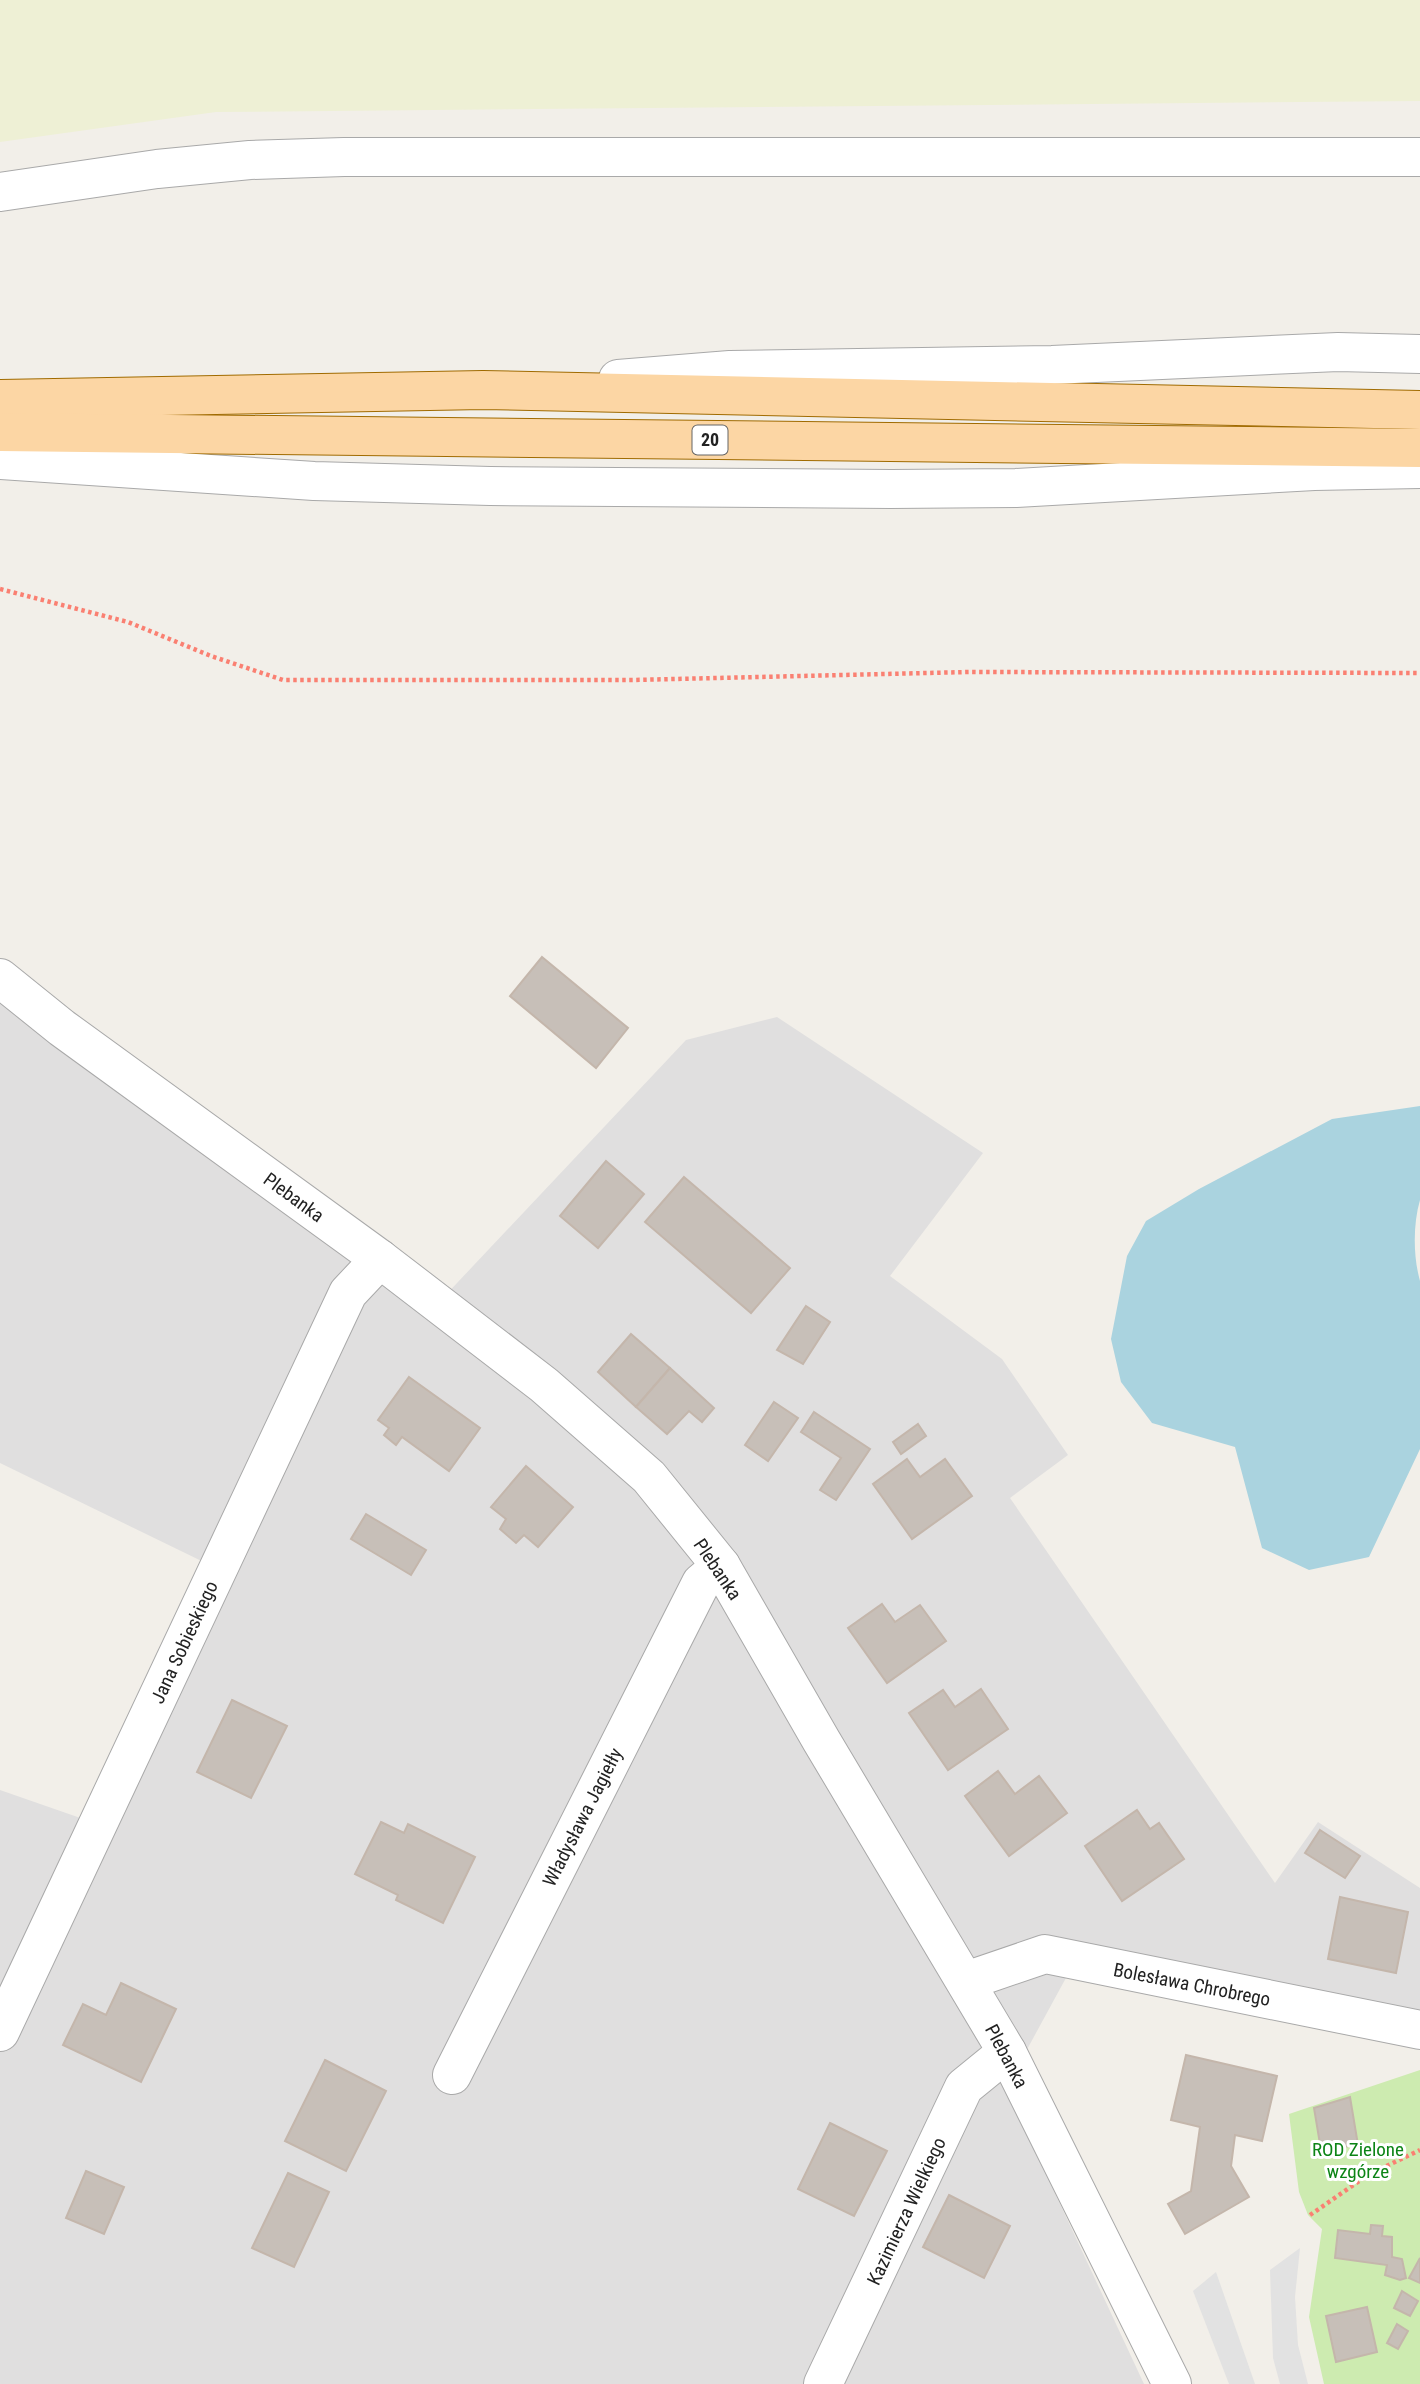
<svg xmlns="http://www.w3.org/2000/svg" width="1420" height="2384" font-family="'Roboto Condensed',sans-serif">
	<rect width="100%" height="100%" fill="#f2efe9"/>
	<!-- residential -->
	<polygon fill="#e0dfdf" points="0,971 441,1300 686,1040 777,1017 983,1153 890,1276 1002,1359 1068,1455 1010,1498 1275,1883 1318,1822 1420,1888 1420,2015 1085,1943 1006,2088 1144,2384 0,2384 0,1790 89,1821 218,1569 0,1463"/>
	<!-- farmland -->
	<polygon fill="#eef0d5" points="0,0 1420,0 1420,101 216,112 0,142"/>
	<!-- grass -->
	<polygon fill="#cdebb0" points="1420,2070 1420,2384 1324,2384 1309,2317 1322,2229 1308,2215 1299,2192 1289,2114"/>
	<!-- parking -->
	<g fill="#e2e2e2">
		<polygon points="1300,2248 1295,2297 1298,2345 1308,2384 1280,2384 1273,2358 1270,2270"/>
		<polygon points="1216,2272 1255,2384 1229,2384 1193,2291"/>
	</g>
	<!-- water -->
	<path fill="#aad3df" d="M1420,1106V1200C1413,1224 1413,1256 1420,1281V1449L1369,1557L1309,1570L1262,1548L1235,1447L1152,1423L1121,1382L1111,1339L1127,1256L1146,1221L1199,1189L1332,1119Z"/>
	<!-- building -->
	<g fill="#c7bfb8" stroke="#c4b6ab" stroke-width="2">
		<polygon points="542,957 628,1028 596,1068 510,996"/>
		<polygon points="606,1161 644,1194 598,1248 560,1216"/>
		<polygon points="684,1177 790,1268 751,1313 645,1222"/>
		<polygon points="806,1306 830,1322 803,1364 777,1350"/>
		<polygon points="631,1334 670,1368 636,1407 598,1372"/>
		<polygon points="670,1368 714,1408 702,1422 689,1411 667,1434 636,1407"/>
		<polygon points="409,1377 480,1428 449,1471 402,1437 396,1445 384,1435 389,1428 378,1420"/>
		<polygon points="774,1402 798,1418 768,1461 745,1445"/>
		<polygon points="814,1412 870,1449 836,1500 820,1490 841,1458 801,1432"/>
		<polygon points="918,1424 926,1436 901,1454 893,1442"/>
		<polygon points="907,1459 920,1477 945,1459 972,1496 912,1539 873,1484"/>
		<polygon points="526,1466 573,1507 538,1547 524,1535 516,1543 500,1529 506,1519 491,1507"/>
		<polygon points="366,1514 426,1550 411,1575 351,1539"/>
		<polygon points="882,1604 895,1622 920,1605 946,1641 887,1683 848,1628"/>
		<polygon points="981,1689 1008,1729 948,1770 909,1713 943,1690 955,1707"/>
		<polygon points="232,1700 287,1726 251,1798 197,1772"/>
		<polygon points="998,1771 1015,1794 1039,1776 1067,1813 1009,1856 965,1796"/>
		<polygon points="1137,1810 1150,1829 1159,1823 1184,1859 1122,1901 1085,1846"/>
		<polygon points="381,1822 404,1833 408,1824 475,1857 443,1923 396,1900 398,1895 355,1874"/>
		<polygon points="1320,1830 1360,1856 1345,1878 1305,1853"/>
		<polygon points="1340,1897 1408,1912 1396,1973 1328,1959"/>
		<polygon points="121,1983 176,2009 141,2082 63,2045 83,2004 106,2015"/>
		<polygon points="1186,2055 1277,2076 1262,2141 1235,2135 1231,2166 1249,2197 1185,2234 1168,2204 1191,2191 1200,2127 1171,2120"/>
		<polygon points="325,2060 386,2091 346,2171 285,2141"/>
		<polygon points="1350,2097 1358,2145 1321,2150 1314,2108"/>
		<polygon points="830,2123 887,2151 854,2216 798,2189"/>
		<polygon points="86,2171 124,2187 104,2234 66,2218"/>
		<polygon points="288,2173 329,2192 294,2267 252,2248"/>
		<polygon points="949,2195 1010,2226 984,2278 923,2247"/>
		<polygon points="1371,2225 1383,2226 1382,2236 1392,2237 1392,2257 1402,2259 1406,2278 1400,2280 1385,2275 1387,2265 1335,2258 1338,2230 1370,2234"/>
		<polygon points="1420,2258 1420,2283 1409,2278"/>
		<polygon points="1402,2291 1418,2301 1410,2316 1394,2308"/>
		<polygon points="1367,2307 1377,2352 1336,2362 1326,2316"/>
		<polygon points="1397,2324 1408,2331 1398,2349 1387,2343"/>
	</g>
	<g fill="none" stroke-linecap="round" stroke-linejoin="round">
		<defs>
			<g id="minor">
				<polyline points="0,192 157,169 250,160 344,157 1420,157"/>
				<polyline points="618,379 730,370 1052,365 1338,352 1420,354"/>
				<polyline points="0,460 314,481 490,486 891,489 1016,488 1314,471 1420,469"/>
				<polyline points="0,978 62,1028 380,1259 544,1385 649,1477 721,1566 821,1740 1007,2052 1172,2384"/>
				<polyline points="966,1981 1045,1954 1420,2030"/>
				<polyline points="0,2032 348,1293 380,1259"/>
				<polyline points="452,2075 701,1583 721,1566"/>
				<polyline points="823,2384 964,2087 1007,2052"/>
			</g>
			<g id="major">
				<polyline points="0,399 483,390 1420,410"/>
				<polyline points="0,432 1420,448"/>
			</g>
		</defs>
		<!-- minor casing -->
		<use href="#minor" stroke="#a9a9a9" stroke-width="40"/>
		<!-- major casing -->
		<use href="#major" stroke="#a06b00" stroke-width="40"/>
		<!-- path -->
		<g stroke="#fa8072" stroke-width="4.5" stroke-dasharray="3.5 3.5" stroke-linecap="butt">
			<polyline points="0,589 128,622 211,656 283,680 631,680 970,672 1420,673"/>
			<polyline points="1310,2215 1368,2175 1420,2150"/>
		</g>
		<!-- minor -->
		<use href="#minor" stroke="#fff" stroke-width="38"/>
		<!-- major -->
		<use href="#major" stroke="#fcd6a4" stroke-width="38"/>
	</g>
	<g text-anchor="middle" stroke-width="6" stroke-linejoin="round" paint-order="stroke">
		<!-- shield labels -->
		<rect fill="#fff" stroke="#646464" stroke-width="2" x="692.5" y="425.5" width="35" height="29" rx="5"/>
		<g font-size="18" font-weight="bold" fill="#222">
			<text x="710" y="446">20</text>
		</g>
		<!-- street labels -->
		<g font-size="19" fill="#222" stroke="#fff">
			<text transform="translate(294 1197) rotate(36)" y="7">Plebanka</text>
			<text transform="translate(718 1569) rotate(56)" y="7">Plebanka</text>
			<text transform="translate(184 1642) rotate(-65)" y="7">Jana Sobieskiego</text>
			<text transform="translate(582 1817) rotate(-63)" y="7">Władysława Jagiełły</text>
			<text transform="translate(1192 1984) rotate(11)" y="7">Bolesława Chrobrego</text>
			<text transform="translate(1007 2056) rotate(62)" y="7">Plebanka</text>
			<text transform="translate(906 2211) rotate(-65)" y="7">Kazimierza Wielkiego</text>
		</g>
		<!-- park labels -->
		<g font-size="19" fill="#0c8416" stroke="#fff">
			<text x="1358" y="2156">ROD Zielone<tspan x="1358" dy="22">wzgórze</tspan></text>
		</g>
	</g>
</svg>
